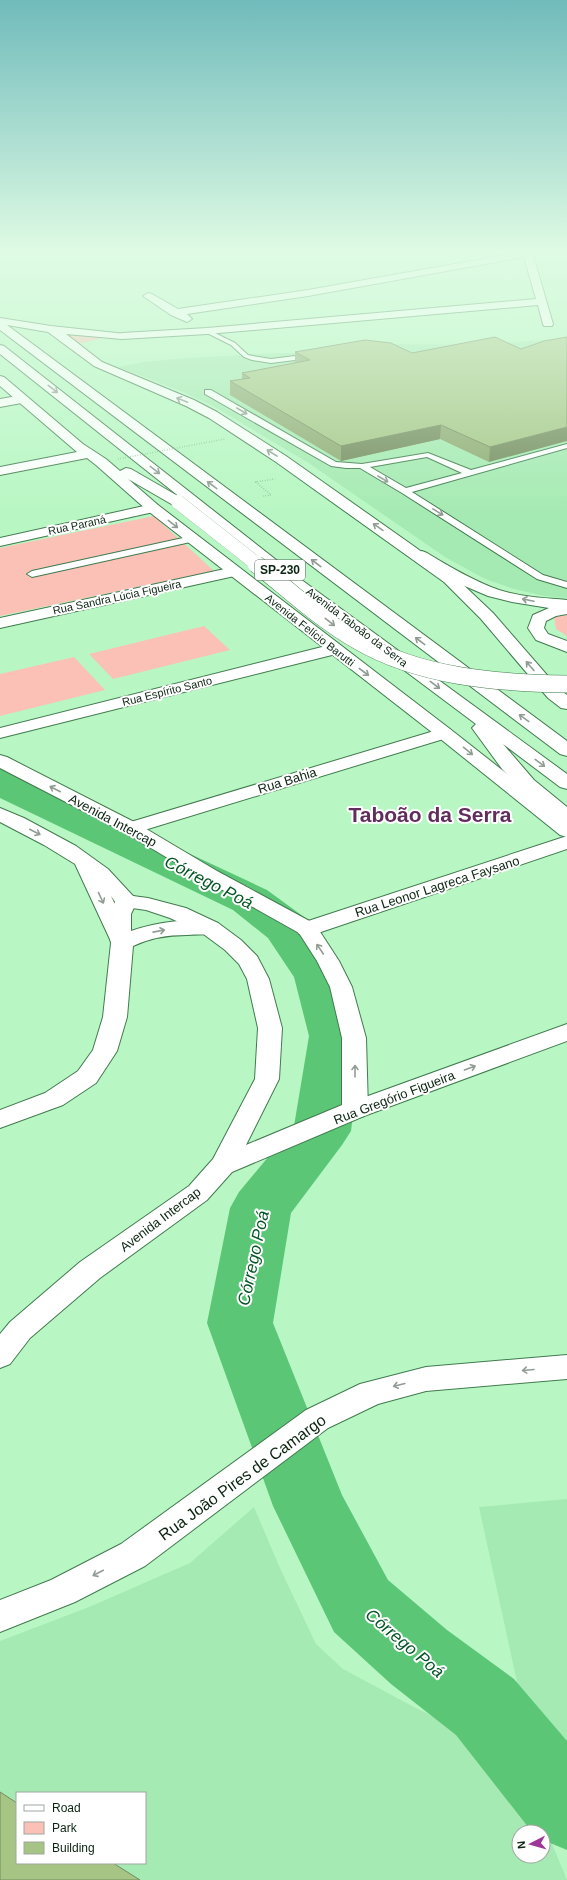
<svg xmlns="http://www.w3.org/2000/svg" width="567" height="1880" font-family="Helvetica,sans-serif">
	<rect width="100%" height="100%" fill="#b8f7c3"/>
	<!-- built -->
	<g fill="#a6eab3" fill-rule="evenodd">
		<polygon points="567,338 567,598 544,596 514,589 485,579 445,557 307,462 213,406 183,392 118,367 143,362 188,358 277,353 306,353 357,346 398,344 480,345"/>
		<polygon points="567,1499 567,1747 557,1738 528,1733 479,1507"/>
		<path d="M254,1507L280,1568L316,1644L343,1669L414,1707L481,1740L531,1793L567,1880H0V1641L89,1607L190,1563ZM17,1793H145V1863H17ZM519,1832H543V1856H519Z"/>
	</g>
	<!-- green -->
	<g fill="#fbc1b7">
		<polygon points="61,332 111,336 78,344 67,334"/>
		<polygon points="154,516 214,571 0,616 0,548"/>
		<polygon points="567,615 567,636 556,629 554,616"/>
		<polygon points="204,626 230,650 113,679 89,654"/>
		<polygon points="74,657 105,690 0,716 0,674"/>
	</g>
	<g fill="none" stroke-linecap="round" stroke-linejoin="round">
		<!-- river -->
		<polygon fill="#5cc677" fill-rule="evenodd" points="0,768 15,772 267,890 304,917 346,977 363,1036 351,1131 342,1145 291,1213 273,1323 342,1495 388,1580 447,1630 514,1679 567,1741 567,1850 543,1840 543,1832 532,1832 456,1735 391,1684 334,1632 273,1506 207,1323 230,1208 239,1192 294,1126 309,1036 294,977 268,938 233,910 0,798"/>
		<defs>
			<g id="lane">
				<polygon points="205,330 209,330 235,343 248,355 253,356 271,359 311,354 314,356 311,358 271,363 252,360 244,357 231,345 205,332"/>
				<path d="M205,390H211L336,462L362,464L428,453L471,470L567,444V448L412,492L543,575L567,582V588L537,579L402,493L360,468H346L331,466L205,394ZM427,457L462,473L406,488L370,467Z"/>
				<polygon points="192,536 196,539 195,541 32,577 27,574 32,571"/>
			</g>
			<g id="street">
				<polygon points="522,250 553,250 551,252 533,255 553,324 552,326 544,326 543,324 538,305 207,334 122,339 117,336 122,333 207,328 536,299 524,257 308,296 187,314 192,319 187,322 171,315 143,296 148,293 152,294 178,309 308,290 523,252"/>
				<polygon points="23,395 29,399 27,402 0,407 0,399"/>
				<polygon points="153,504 158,505 160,508 158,511 0,546 0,538"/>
				<polygon points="234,567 239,569 242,572 239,575 0,628 0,618"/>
				<polygon points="334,644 340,645 342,649 340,653 0,738 0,728"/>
				<polygon points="444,728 450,729 453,733 450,737 138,832 131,834 124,832 121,828 124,824"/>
				<polygon points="567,836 567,849 315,934 307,936 299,934 296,929 299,924"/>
				<path d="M126,895L134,896L137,901L131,914V931C156,922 191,917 218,923L221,928L218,933C207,935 197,934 187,935C167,935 150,938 133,946L127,1017L117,1051L96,1083L63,1105L0,1128V1110L45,1093L78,1071L93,1050L103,1017L111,943L108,928L109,914L118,896Z"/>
				<polygon points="567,1024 567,1041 364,1116 355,1119 346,1116 342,1110 346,1104"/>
			</g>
			<g id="secondary">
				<polygon points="0,376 4,377 83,444 106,459 120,471 126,468 131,469 183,499 185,502 183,505 173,505 128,479 158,505 450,729 567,821 567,837 560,835 438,737 148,511 96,465 87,458 0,475 0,467 77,452 0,386"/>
				<path d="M422,551L427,553C450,567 474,581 499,590C521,597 545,598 567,600V614L556,616L546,621L544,628L548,634L567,641V652L536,640L528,628L533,615L549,608L512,602L488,596L460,584L417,559L414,556L417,553Z"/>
				<polygon points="0,755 7,757 138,824 217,871 315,924 339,961 352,987 366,1038 368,1110 364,1116 232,1172 207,1200 100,1278 30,1338 10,1364 0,1368 0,1334 10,1322 80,1262 189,1186 213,1159 255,1079 258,1028 247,979 239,964 225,950 202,933 170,918 146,910 118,906 111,896 133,943 130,948 122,950 114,948 75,864 44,845 0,822 0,808 24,818 76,846 108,869 133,896 148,898 186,908 218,923 241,940 257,956 269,979 282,1028 279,1079 246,1145 342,1105 342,1038 330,987 317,961 299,933 203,879 124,832 0,768"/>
				<polygon points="567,1355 567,1379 426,1391 378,1404 328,1428 145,1566 75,1602 0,1632 0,1600 51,1580 121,1544 306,1410 360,1384 426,1367"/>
			</g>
			<g id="highway">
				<polygon points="0,318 51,326 126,334 127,336 122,339 66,334 102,362 194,400 217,412 286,456 415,547 454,576 493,613 560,690 567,695 567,709 561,708 548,698 481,619 444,582 276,462 209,418 186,406 94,366 48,332 7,325 567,741 567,756 560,754 0,330"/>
				<polygon points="0,345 4,346 303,581 567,774 567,789 560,787 503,744 534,780 567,807 567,823 560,821 520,788 502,769 472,728 476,724 293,587 0,354"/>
			</g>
		</defs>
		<!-- lane casing -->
		<use href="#lane" stroke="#407b4e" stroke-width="2"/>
		<!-- street casing -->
		<use href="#street" stroke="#407b4e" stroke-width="2"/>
		<!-- secondary casing -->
		<use href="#secondary" stroke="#407b4e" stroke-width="2"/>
		<!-- highway casing -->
		<use href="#highway" stroke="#407b4e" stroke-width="2"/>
		<!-- path -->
		<g stroke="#76a77f" stroke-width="1.5" stroke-dasharray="0.5 2" stroke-linecap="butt">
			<polyline points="255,482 275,479"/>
			<polyline points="256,482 271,495 263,496"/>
		</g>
		<!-- lane -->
		<use href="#lane" fill="#fff" fill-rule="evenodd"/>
		<!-- street -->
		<use href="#street" fill="#fff" fill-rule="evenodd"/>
		<!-- secondary -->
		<use href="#secondary" fill="#fff" fill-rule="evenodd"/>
		<!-- highway -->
		<use href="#highway" fill="#fff" fill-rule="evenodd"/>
		<defs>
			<polyline id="secondary-bridge-far1" points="178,502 258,565"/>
			<path id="secondary-bridge" d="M256,564C288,589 322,621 358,641C420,677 497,683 567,684"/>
		</defs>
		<!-- secondary-bridge-far1 casing -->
		<use href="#secondary-bridge-far1" stroke="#407b4e" stroke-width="14" stroke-linecap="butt"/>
		<!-- secondary-bridge casing -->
		<use href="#secondary-bridge" stroke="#407b4e" stroke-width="18" stroke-linecap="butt"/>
		<!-- path-bridge -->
		<polyline stroke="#76a77f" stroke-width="1.5" stroke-dasharray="0.5 2" stroke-linecap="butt" points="118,459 225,439"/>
		<!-- secondary-bridge-far1 -->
		<use href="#secondary-bridge-far1" stroke="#fff" stroke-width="14"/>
		<!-- secondary-bridge -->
		<use href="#secondary-bridge" stroke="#fff" stroke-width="17"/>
	</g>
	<!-- wall -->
	<polygon fill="#8fa972" points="521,349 489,462 440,439 341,461 230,395 230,381 242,379 242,373 295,363 295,352 412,353"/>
	<!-- shaded-wall -->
	<g fill="#748a5d">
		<polygon points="441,425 440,439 341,461 341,446"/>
		<polygon points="567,427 567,441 489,462 490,447"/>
	</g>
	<!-- building -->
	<g fill="#a6c585" stroke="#748a5d">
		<polygon points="495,337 521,349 544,341 567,337 567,427 490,447 441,425 341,446 230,381 250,378 242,373 310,360 295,352 365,340 391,343 412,353"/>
		<polygon points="0,1792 17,1803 17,1863 113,1863 140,1880 0,1880"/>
	</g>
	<!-- one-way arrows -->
	<defs><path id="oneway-shaft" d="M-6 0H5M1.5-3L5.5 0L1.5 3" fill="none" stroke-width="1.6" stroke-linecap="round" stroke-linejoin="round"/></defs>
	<g stroke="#919c94">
		<use href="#oneway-shaft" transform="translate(53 389) rotate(38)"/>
		<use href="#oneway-shaft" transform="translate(182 400) rotate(-158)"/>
		<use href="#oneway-shaft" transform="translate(242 411) rotate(30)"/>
		<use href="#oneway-shaft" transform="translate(272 453) rotate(-148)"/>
		<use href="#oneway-shaft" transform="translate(155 470) rotate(38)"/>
		<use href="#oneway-shaft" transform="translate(383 479) rotate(30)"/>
		<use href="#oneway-shaft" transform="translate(212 485) rotate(-143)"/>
		<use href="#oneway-shaft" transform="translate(438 512) rotate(31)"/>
		<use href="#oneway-shaft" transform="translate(173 524) rotate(38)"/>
		<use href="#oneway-shaft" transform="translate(378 527) rotate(-145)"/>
		<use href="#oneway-shaft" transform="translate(316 563) rotate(-143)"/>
		<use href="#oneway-shaft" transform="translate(528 600) rotate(-168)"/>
		<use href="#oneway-shaft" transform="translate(330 622) rotate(38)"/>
		<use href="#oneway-shaft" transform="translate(420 641) rotate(-143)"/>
		<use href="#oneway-shaft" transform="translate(530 666) rotate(-131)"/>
		<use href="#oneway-shaft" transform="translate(364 672) rotate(37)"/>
		<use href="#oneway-shaft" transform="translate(435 685) rotate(37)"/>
		<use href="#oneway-shaft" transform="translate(524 718) rotate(-144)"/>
		<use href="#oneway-shaft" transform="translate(468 751) rotate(39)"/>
		<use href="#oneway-shaft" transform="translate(540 763) rotate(36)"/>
		<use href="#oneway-shaft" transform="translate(55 789) rotate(-153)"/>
		<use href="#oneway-shaft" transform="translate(35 832) rotate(27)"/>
		<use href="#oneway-shaft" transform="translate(101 898) rotate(65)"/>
		<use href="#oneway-shaft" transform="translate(159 931) rotate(-11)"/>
		<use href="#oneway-shaft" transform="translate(320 949) rotate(-124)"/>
		<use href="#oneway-shaft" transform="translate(470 1068) rotate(-20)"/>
		<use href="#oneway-shaft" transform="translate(355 1071) rotate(-90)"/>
		<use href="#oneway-shaft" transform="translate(528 1370) rotate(175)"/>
		<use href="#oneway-shaft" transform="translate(399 1385) rotate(166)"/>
		<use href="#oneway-shaft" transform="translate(98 1573) rotate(153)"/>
	</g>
	<!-- sky -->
	<linearGradient id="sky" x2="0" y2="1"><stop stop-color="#70bbbb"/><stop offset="0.49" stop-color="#dffbe4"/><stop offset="1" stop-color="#dffbe4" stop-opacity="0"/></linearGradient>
	<rect width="567" height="513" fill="url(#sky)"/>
	<g text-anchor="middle" stroke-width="4" stroke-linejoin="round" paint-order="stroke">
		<!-- far-street labels -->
		<g font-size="11" fill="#0b2411" stroke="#fff">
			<text transform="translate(77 525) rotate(-12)" y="4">Rua Paraná</text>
			<text transform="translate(117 597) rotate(-12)" y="4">Rua Sandra Lúcia Figueira</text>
			<text transform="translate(357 627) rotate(37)" y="4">Avenida Taboão da Serra</text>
			<text transform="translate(310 630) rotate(38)" y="4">Avenida Felício Barutti</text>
			<text transform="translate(167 691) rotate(-14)" y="4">Rua Espírito Santo</text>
		</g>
		<!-- shield labels -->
		<rect fill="#fff" stroke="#546658" stroke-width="1" x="255" y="560" width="50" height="20" rx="3"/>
		<g font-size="12" font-weight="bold" fill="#0b2411">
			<text x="280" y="574">SP-230</text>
		</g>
		<!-- street labels -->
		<g font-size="13" fill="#0b2411" stroke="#fff">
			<text transform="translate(287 780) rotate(-17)" y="5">Rua Bahia</text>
			<text transform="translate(113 820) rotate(28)" y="5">Avenida Intercap</text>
			<text transform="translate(437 886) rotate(-18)" y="5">Rua Leonor Lagreca Faysano</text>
			<text transform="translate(394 1097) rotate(-21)" y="5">Rua Gregório Figueira</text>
			<text transform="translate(160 1219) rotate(-37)" y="5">Avenida Intercap</text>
		</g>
		<!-- near-street labels -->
		<g font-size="16" fill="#0b2411" stroke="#fff">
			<text transform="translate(242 1477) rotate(-36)" y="6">Rua João Pires de Camargo</text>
		</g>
		<!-- near-water labels -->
		<g font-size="17" font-style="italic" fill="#045624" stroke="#fff">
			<text transform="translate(209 882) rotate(27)" y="6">Córrego Poá</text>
			<text transform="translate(253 1258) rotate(-78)" y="6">Córrego Poá</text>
			<text transform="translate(405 1643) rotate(40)" y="6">Córrego Poá</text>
		</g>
		<!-- town labels -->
		<g font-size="21" font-weight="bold" fill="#602d5d" stroke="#fff">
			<text x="430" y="822">Taboão da Serra</text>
		</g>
	</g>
	<!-- legend -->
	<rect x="16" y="1792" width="130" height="72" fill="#ffffff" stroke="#9da7a0"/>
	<rect x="24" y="1805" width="20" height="6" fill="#ffffff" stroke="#9da7a0"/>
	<text x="52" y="1812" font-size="12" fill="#0b2411">Road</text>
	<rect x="24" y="1822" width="20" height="12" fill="#fbc1b7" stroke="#9da7a0"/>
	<text x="52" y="1832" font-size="12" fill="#0b2411">Park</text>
	<rect x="24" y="1842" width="20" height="12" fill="#a6c585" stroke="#9da7a0"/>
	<text x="52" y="1852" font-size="12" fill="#0b2411">Building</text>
	<!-- north arrow -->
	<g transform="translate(531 1844) rotate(264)"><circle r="19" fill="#ffffff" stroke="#9da7a0"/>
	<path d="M0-3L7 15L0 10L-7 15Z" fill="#9e379a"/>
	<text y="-6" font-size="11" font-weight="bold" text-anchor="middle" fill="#0b2411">N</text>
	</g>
</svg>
